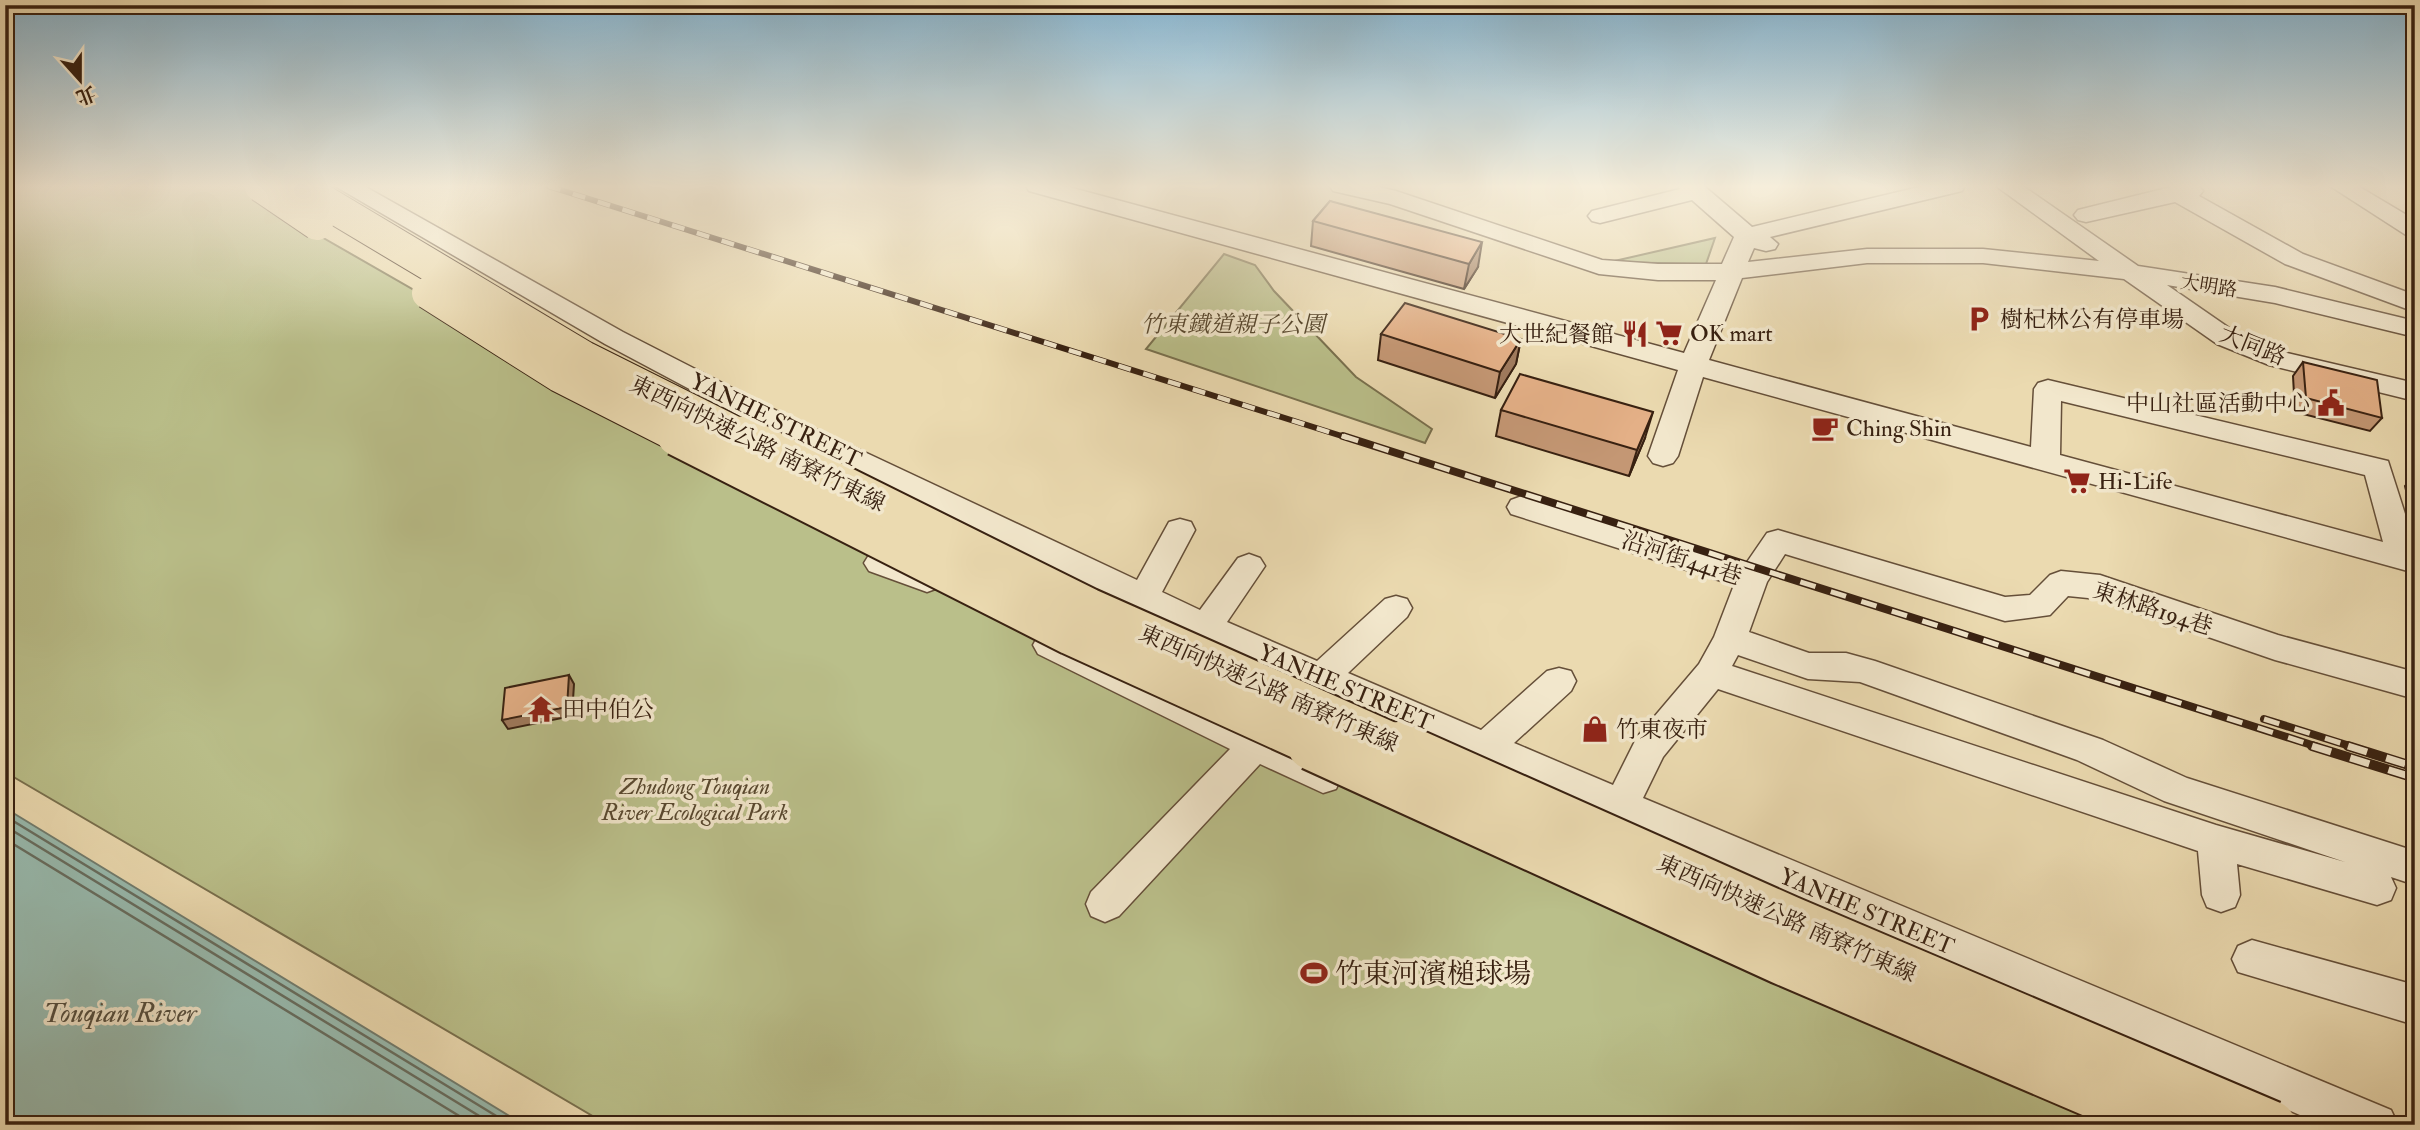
<svg xmlns="http://www.w3.org/2000/svg" width="2420" height="1130" font-family="'IM FELL Double Pica','Noto Serif TC',serif">
	<rect width="100%" height="100%" fill="#ebdab0"/>
	<filter id="stains"><feTurbulence type="fractalNoise" baseFrequency=".00286" numOctaves="4"/><feColorMatrix values="0 0 0 0 .2 0 0 0 0 .09 0 0 0 0 .02 0 0 0 .5 -.17"/></filter>
	<radialGradient id="worn" r=".72"><stop offset=".6" stop-color="#630" stop-opacity="0"/><stop offset="1" stop-color="#630" stop-opacity=".3"/></radialGradient>
	<!-- green -->
	<g fill="#babf8a" stroke="#79704e" stroke-width="2">
		<polygon points="5,186 258,186 306,228 548,367 2189,1125 608,1125 5,772"/>
		<polygon points="1715,238 1706,264 1610,262"/>
		<polygon points="1224,254 1255,265 1274,291 1356,377 1432,429 1425,443 1146,349"/>
	</g>
	<!-- water -->
	<polygon fill="#98baae" stroke="#727d6f" stroke-width="2" points="5,808 524,1125 28,1125 5,1113"/>
	<g fill="none" stroke-linecap="round" stroke-linejoin="round">
		<!-- shore -->
		<g stroke="#686e60" stroke-width="2.5">
			<polyline points="5,816 511,1125"/>
			<polyline points="5,826 494,1125"/>
			<polyline points="5,839 474,1125"/>
		</g>
		<defs>
			<g id="minor">
				<path d="M335,186H364L623,332L777,411L1137,580L1169,522L1180,519L1191,522L1195,530L1162,592L1200,610L1238,558L1249,554L1260,558L1265,566L1227,622L1317,661L1385,599L1396,596L1407,599L1412,608L1407,617L1348,673L1481,730L1547,671L1559,668L1571,671L1576,681L1571,691L1514,743L1613,785L1637,737L1699,664L1714,637L1734,585L1511,514L1507,507L1511,500L1522,496L1745,565L1767,533L1778,530L2005,597L2030,595L2050,575L2061,571L2100,575L2278,635L2415,672V699L2275,660L2098,599L2068,596L2050,615L2005,621L1785,554L1767,582L1749,632L1809,653H1846L1875,661L2103,740L2187,778L2415,851V885L2391,877L2396,888L2391,900L2377,905L2237,864L2240,895L2235,907L2221,912L2207,907L2202,895L2198,851L1718,689L1663,757L1643,798L2391,1110L2398,1125H2323L1194,636L757,425L605,344ZM1738,655L1808,679L1860,682L2077,760L2164,801L2345,862L2216,825L1732,666Z"/>
				<path d="M1026,186H1065L1684,353L1716,280H1658L1599,274L1390,204L1333,191L1330,186H1375L1396,191L1602,260L1658,264H1722L1734,237L1692,200L1600,223L1592,221L1588,216L1592,211L1680,189L1678,186H1704L1752,227L1923,186H1965L1962,191L1770,237L1778,244L1775,249L1766,251L1754,248L1748,262L1867,249H1983L2099,261L1996,186H2023L2138,266L2275,287L2415,321V337L2275,303L2167,285L2235,332L2287,353L2415,383V401L2269,365L2217,344L2124,279L1983,263H1867L1742,278L1709,360L2031,447L2034,389L2038,383L2048,380L2388,461L2415,545V573L1703,377L1678,456L1673,463L1663,466L1653,463L1648,456L1678,370L1029,191ZM2061,401L2365,475L2383,542L2060,455Z"/>
				<polygon points="2175,186 2199,186 2203,191 2199,196 2303,254 2415,295 2415,312 2285,264 2175,202 2086,222 2078,220 2074,215 2078,210"/>
				<polygon points="2330,186 2358,186 2415,220 2415,237 2406,235"/>
				<path d="M880,552C901,557 932,560 943,580L938,588L927,592L869,571L864,563L869,555Z"/>
				<polygon points="1050,632 1253,727 1271,719 1283,723 1289,733 1284,742 1336,767 1341,778 1336,789 1323,793 1260,764 1119,916 1105,922 1091,916 1086,904 1091,892 1230,749 1038,654 1033,645 1038,636"/>
				<polygon points="2252,940 2415,985 2415,1025 2238,972 2232,959 2238,946"/>
			</g>
		</defs>
		<!-- minor casing -->
		<use href="#minor" stroke="#654f39" stroke-width="3"/>
		<!-- minor -->
		<use href="#minor" fill="#f2e7cc" fill-rule="evenodd"/>
		<defs>
			<polyline id="rail-far2" points="548,186 1348,438"/>
			<g id="rail-far1">
				<polyline points="1343,436 2318,747"/>
				<polyline points="2264,719 2353,747"/>
			</g>
			<g id="rail">
				<polyline points="2312,746 2415,778"/>
				<polyline points="2348,746 2415,767"/>
			</g>
		</defs>
		<!-- rail-far2 casing -->
		<use href="#rail-far2" stroke="#382111" stroke-width="6"/>
		<!-- rail-far1 casing -->
		<use href="#rail-far1" stroke="#382111" stroke-width="8"/>
		<!-- rail casing -->
		<use href="#rail" stroke="#382111" stroke-width="10"/>
		<!-- rail-far2 -->
		<use href="#rail-far2" stroke="#f2e7cc" stroke-width="4.5" stroke-dasharray="13" stroke-linecap="butt"/>
		<!-- rail-far1 -->
		<use href="#rail-far1" stroke="#f2e7cc" stroke-width="5" stroke-dasharray="16" stroke-linecap="butt"/>
		<!-- rail -->
		<use href="#rail" stroke="#f2e7cc" stroke-width="7" stroke-dasharray="20" stroke-linecap="butt"/>
		<defs>
			<g id="highway-bridge-far2">
				<polyline points="261,186 317,224"/>
				<polyline points="298,186 584,357 746,438"/>
				<polyline points="428,293 559,376 681,438"/>
			</g>
			<g id="highway-bridge-far1">
				<polyline points="677,436 1070,635 1316,747"/>
				<polyline points="743,436 1089,608 1402,747"/>
			</g>
			<g id="highway-bridge">
				<polyline points="1312,746 1781,960 2167,1125"/>
				<polyline points="1398,746 1789,920 2271,1125"/>
			</g>
		</defs>
		<!-- highway-bridge-far2 casing -->
		<use href="#highway-bridge-far2" stroke="#382111" stroke-width="34" stroke-linecap="butt"/>
		<!-- highway-bridge-far1 casing -->
		<use href="#highway-bridge-far1" stroke="#382111" stroke-width="43" stroke-linecap="butt"/>
		<!-- highway-bridge casing -->
		<use href="#highway-bridge" stroke="#382111" stroke-width="52" stroke-linecap="butt"/>
		<!-- highway-bridge-far2 -->
		<use href="#highway-bridge-far2" stroke="#ebdab0" stroke-width="32"/>
		<!-- highway-bridge-far1 -->
		<use href="#highway-bridge-far1" stroke="#ebdab0" stroke-width="39"/>
		<!-- highway-bridge -->
		<use href="#highway-bridge" stroke="#ebdab0" stroke-width="48"/>
	</g>
	<!-- wall -->
	<g fill="#c49774" stroke="#382111" stroke-width="2">
		<polygon points="1330,201 1478,267 1464,289 1311,246 1313,221"/>
		<polygon points="1381,334 1521,339 1516,364 1495,398 1378,360"/>
		<polygon points="2303,362 2382,418 2370,431 2295,412 2293,376"/>
		<polygon points="1501,410 1645,438 1629,476 1496,436"/>
		<polygon points="2415,475 2415,529 2405,486"/>
	</g>
	<!-- shaded-wall -->
	<g fill="#a07b5e" stroke="#382111" stroke-width="2">
		<polygon points="1482,242 1478,267 1464,289 1469,264"/>
		<polygon points="1521,339 1516,364 1495,398 1500,372"/>
		<polygon points="1653,412 1645,438 1629,476 1637,450"/>
		<polygon points="569,675 574,684 572,716 508,729 502,720"/>
	</g>
	<!-- building -->
	<g fill="#e4b087" stroke="#382111" stroke-width="2">
		<polygon points="1330,201 1482,242 1469,264 1313,221"/>
		<polygon points="1405,303 1521,339 1500,372 1381,334"/>
		<polygon points="2303,362 2377,380 2382,418 2306,398"/>
		<polygon points="1520,374 1653,412 1637,450 1501,410"/>
		<polygon points="569,675 567,707 502,720 505,688"/>
	</g>
	<!-- sky -->
	<linearGradient id="sky" x2="0" y2="1"><stop stop-color="#88b6d1"/><stop offset="0.54" stop-color="#f6eedb"/><stop offset="1" stop-color="#f6eedb" stop-opacity="0"/></linearGradient>
	<rect width="2420" height="345" fill="url(#sky)"/>
	<!-- icons -->
	<defs>
		<symbol id="parking-bare" viewBox="-9 -9 18 18"><path d="M-3.5-5.5H1a3.5 3.5 0 0 1 0 7H-1V5.5H-3.5ZM-1-3.4V-.6H.8a1.4 1.4 0 0 0 0-2.8Z" fill="#8f2418" stroke="#f2e7cc" stroke-width="2.5" paint-order="stroke"/></symbol>
		<symbol id="supermarket-bare" viewBox="-9 -9 18 18"><path d="M-6-5.5h2.5l.6 2H6L4.5 2H-2.5L-4.4-4H-6ZM-1.5 3.2a1.3 1.3 0 1 0 .1 0ZM3 3.2a1.3 1.3 0 1 0 .1 0Z" fill="#8f2418" stroke="#f2e7cc" stroke-width="2.5" paint-order="stroke"/></symbol>
		<symbol id="restaurant-bare" viewBox="-9 -9 18 18"><path d="M-5-6h1v4h1v-4h1v4h1v-4h1v5L-1.5 .5V6h-2V.5L-5-1ZM5-6V6H3V1.5H1.5Q1.5-4 5-6Z" fill="#8f2418" stroke="#f2e7cc" stroke-width="2.5" paint-order="stroke"/></symbol>
		<symbol id="civic-bare" viewBox="-9 -9 18 18"><path d="M-.6-6.5H3V-4.5H.6V-3L4-1V1h2V6H-6V1h2V-1L-.6-3ZM-1.2 2.5V6h2.4V2.5Z" fill="#8f2418" stroke="#f2e7cc" stroke-width="2.5" paint-order="stroke"/></symbol>
		<symbol id="cafe-bare" viewBox="-9 -9 18 18"><path d="M-5.5-4.5H6V0H3Q3 3.5 0 3.5H-2.5Q-5.5 3.5-5.5 0ZM3-3.2v2h1.7v-2ZM-6 4.5H4V6H-6Z" fill="#8f2418" stroke="#f2e7cc" stroke-width="2.5" paint-order="stroke"/></symbol>
		<symbol id="temple-bare" viewBox="-9 -9 18 18"><path d="M0-6L5-2H3V0L6.5 2.5H4V6H1.5V3h-3V6H-4V2.5H-6.5L-3 0V-2H-5Z" fill="#8f2418" stroke="#f2e7cc" stroke-width="2.5" paint-order="stroke"/></symbol>
		<symbol id="shop-bare" viewBox="-9 -9 18 18"><path d="M-5-2.5h2.3a2.7 3.5 0 0 1 5.4 0H5L5.5 6h-11ZM-1.5-2.5h3a1.5 2.3 0 0 0-3 0Z" fill="#8f2418" stroke="#f2e7cc" stroke-width="2.5" paint-order="stroke"/></symbol>
		<symbol id="stadium-bare" viewBox="-9 -9 18 18"><path d="M0-5a6.5 5 0 1 0 0 10a6.5 5 0 1 0 0-10ZM-3.5-1.8h7v3.6h-7Z" fill="#8f2418" stroke="#f2e7cc" stroke-width="2.5" paint-order="stroke"/></symbol>
	</defs>
	<g fill-rule="evenodd">
		<use href="#parking-bare" x="1960" y="300" width="38" height="38"/>
		<use href="#supermarket-bare" x="1650" y="314" width="38" height="38"/>
		<use href="#restaurant-bare" x="1616" y="315" width="38" height="38"/>
		<use href="#civic-bare" x="2312" y="384" width="38" height="38"/>
		<use href="#cafe-bare" x="1806" y="409" width="38" height="38"/>
		<use href="#supermarket-bare" x="2058" y="462" width="38" height="38"/>
		<use href="#temple-bare" x="522" y="690" width="38" height="38"/>
		<use href="#shop-bare" x="1576" y="710" width="38" height="38"/>
		<use href="#stadium-bare" x="1295" y="954" width="38" height="38"/>
	</g>
	<g text-anchor="middle" stroke-width="7" stroke-linejoin="round" paint-order="stroke">
		<!-- far-street labels -->
		<g font-size="19" fill="#382111" stroke="#f2e7cc">
			<text transform="translate(2209 285) rotate(9)" y="7">大明路</text>
		</g>
		<!-- poi labels -->
		<g font-size="23" fill="#382111" stroke="#f2e7cc" text-anchor="start">
			<text x="2000" y="327">樹杞林公有停車場</text>
			<text x="1690" y="341">OK mart</text>
			<text x="1614" y="342" text-anchor="end">大世紀餐館</text>
			<text x="2310" y="411" text-anchor="end">中山社區活動中心</text>
			<text x="1846" y="436">Ching Shin</text>
			<text x="2098" y="489">Hi-Life</text>
			<text x="562" y="717">田中伯公</text>
			<text x="1616" y="737">竹東夜市</text>
		</g>
		<!-- park labels -->
		<g font-size="23" font-style="italic" fill="#58482f" stroke="#f2e7cc">
			<text x="1233" y="332">竹東鐵道親子公園</text>
			<text x="695" y="794">Zhudong Touqian<tspan x="695" dy="26">River Ecological Park</tspan></text>
		</g>
		<!-- street labels -->
		<g font-size="23" fill="#382111" stroke="#f2e7cc">
			<text transform="translate(2253 345) rotate(22)" y="8">大同路</text>
			<text transform="translate(776 420) rotate(26)" y="8">YANHE STREET</text>
			<text transform="translate(758 443) rotate(26)" y="8">東西向快速公路 南寮竹東線</text>
			<text transform="translate(1682 558) rotate(18)" y="8">沿河街441巷</text>
			<text transform="translate(2153 608) rotate(18)" y="8">東林路194巷</text>
			<text transform="translate(1346 687) rotate(23)" y="8">YANHE STREET</text>
			<text transform="translate(1269 688) rotate(24)" y="8">東西向快速公路 南寮竹東線</text>
			<text transform="translate(1867 911) rotate(23)" y="8">YANHE STREET</text>
			<text transform="translate(1787 918) rotate(24)" y="8">東西向快速公路 南寮竹東線</text>
		</g>
		<!-- near-poi labels -->
		<g font-size="28" fill="#382111" stroke="#f2e7cc" text-anchor="start">
			<text x="1335" y="983">竹東河濱槌球場</text>
		</g>
		<!-- near-water labels -->
		<g font-size="28" font-style="italic" fill="#554f40" stroke="#f2e7cc">
			<text x="120" y="1022">Touqian River</text>
		</g>
	</g>
	<!-- margin -->
	<rect width="2420" height="1130" fill="none" stroke="#ebdab0" stroke-width="28"/>
	<rect x="7" y="7" width="2406" height="1116" fill="none" stroke="#382111" stroke-width="3.5"/>
	<rect x="14" y="14" width="2392" height="1102" fill="none" stroke="#382111" stroke-width="2"/>
	<!-- north arrow -->
	<g transform="translate(80 80) rotate(159)" stroke="#f2e7cc" stroke-width="5" paint-order="stroke">
	<path d="M0-5L12 26L0 18L-12 26Z" fill="#382111"/>
	<text y="-10" font-size="19" font-weight="bold" text-anchor="middle" fill="#382111">北</text>
	</g>
	<rect width="100%" height="100%" filter="url(#stains)"/>
	<rect width="100%" height="100%" fill="url(#worn)"/>
</svg>
